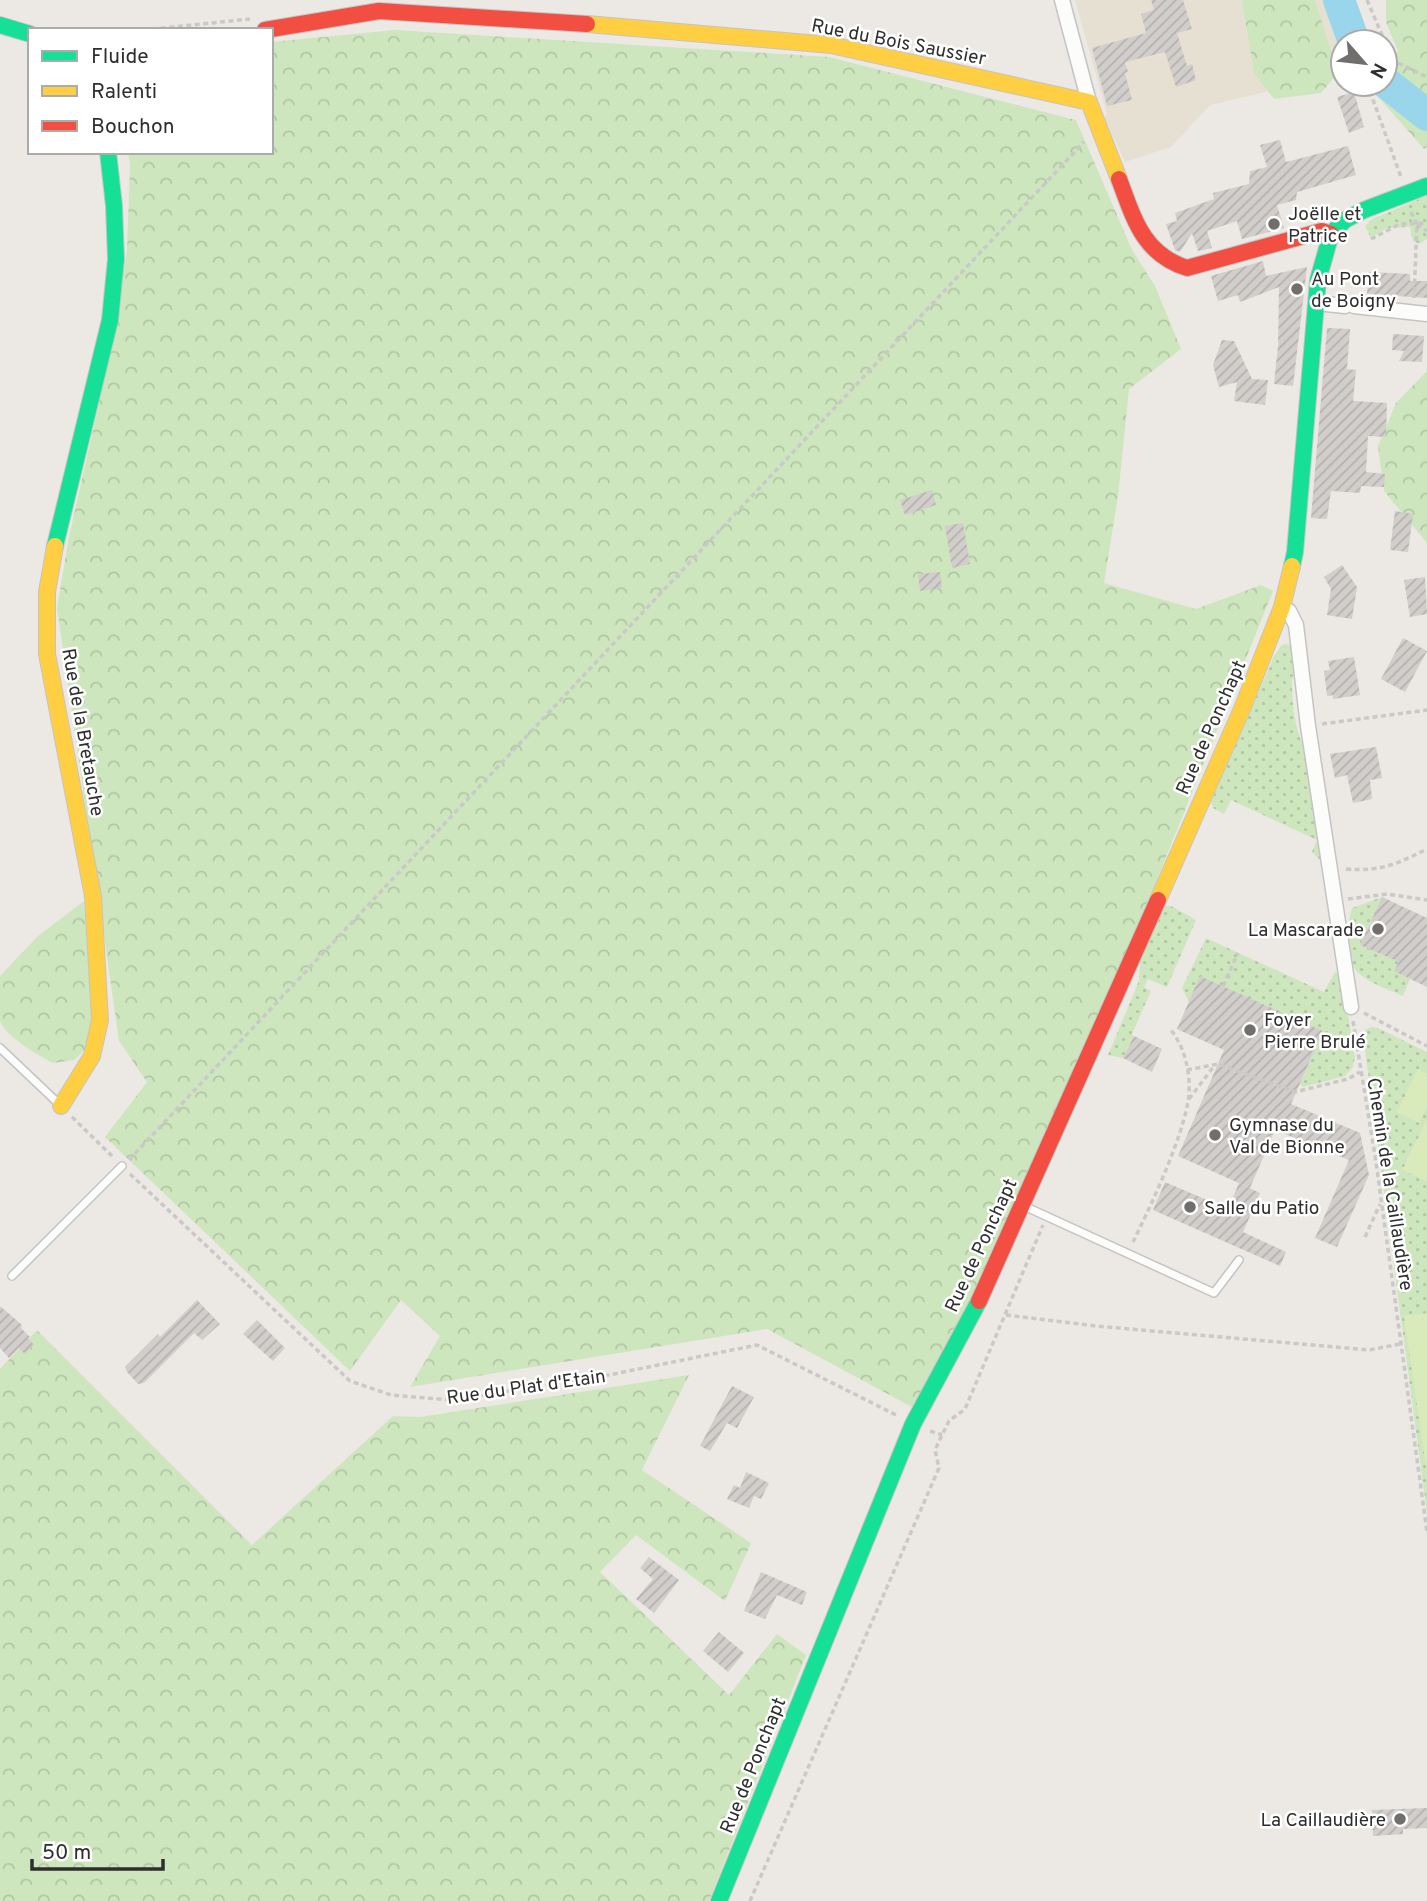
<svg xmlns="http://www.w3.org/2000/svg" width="1427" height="1901" font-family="Overpass,sans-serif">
	<defs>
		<pattern id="grass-dots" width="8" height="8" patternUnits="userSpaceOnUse" patternTransform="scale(1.75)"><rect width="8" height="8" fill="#cee6be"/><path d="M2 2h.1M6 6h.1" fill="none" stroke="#b1c6a4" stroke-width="1.8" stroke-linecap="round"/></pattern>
		<pattern id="forest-crowns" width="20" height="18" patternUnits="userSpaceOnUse" patternTransform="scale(1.75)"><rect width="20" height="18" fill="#cee6be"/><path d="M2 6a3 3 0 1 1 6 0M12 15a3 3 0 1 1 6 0" fill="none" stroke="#b1c6a4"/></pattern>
		<pattern id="building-hatch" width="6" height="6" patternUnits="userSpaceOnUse" patternTransform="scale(1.75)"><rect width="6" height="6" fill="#d1cecb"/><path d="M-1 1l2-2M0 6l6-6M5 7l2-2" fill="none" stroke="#b4b1af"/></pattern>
	</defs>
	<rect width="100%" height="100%" fill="#ece8e4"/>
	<!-- education -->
	<polygon fill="#e6e0d3" points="1075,0 1325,0 1343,53 1343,74 1210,105 1171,147 1125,162 1104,117 1107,114"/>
	<!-- grass -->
	<g fill="url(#grass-dots)">
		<polygon points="1427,196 1427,239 1419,244 1413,241 1410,227 1387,228 1371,238 1365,226 1372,219"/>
		<path d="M1285,644C1290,645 1292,644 1294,650C1299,661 1292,673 1292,684C1292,705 1295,733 1307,751L1322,862L1312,852L1317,840L1231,800L1224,814L1213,808L1211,802L1274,656L1281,646Z"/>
		<path d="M1382,897L1360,945L1399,962L1395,971L1410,979L1403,996C1390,990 1374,985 1362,976C1344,964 1346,927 1352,908Z"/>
		<polygon points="1164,906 1171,906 1196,920 1167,987 1148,979 1144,987 1151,991 1132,1034 1134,1036 1123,1058 1108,1055 1139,981 1140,959"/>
		<polygon points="1206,938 1324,992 1335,972 1341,974 1355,1057 1353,1067 1345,1076 1303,1087 1300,1084 1323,1031 1189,1002 1182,988"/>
		<polygon points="1372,1027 1378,1028 1427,1052 1427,1074 1417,1070 1419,1122 1427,1106 1427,1120 1403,1169 1427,1181 1427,1513 1363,1035 1366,1029"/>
	</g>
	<!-- forest -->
	<g fill="url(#forest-crowns)">
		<polygon points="1242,0 1315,0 1338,73 1321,93 1274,99 1254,73"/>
		<polygon points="1386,0 1427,0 1427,147 1424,149 1374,92 1379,84 1385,84 1385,73 1398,51 1386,22"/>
		<polygon points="395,30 829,57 1076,120 1132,250 1155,286 1181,349 1129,389 1118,496 1104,583 1196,609 1261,585 1273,591 1146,907 925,1414 767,1329 410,1387 440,1336 401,1300 350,1371 105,1137 147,1082 119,1041 57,608 69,537 106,372 127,251 130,164 128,152 271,152 271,42"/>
		<polygon points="1427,371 1427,543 1384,491 1378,446 1396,403"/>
		<path d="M84,901L95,985L89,1046L74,1060L53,1063C38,1055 7,1038 0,1021C0,1012 0,987 0,976L38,936Z"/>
		<polygon points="37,1330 252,1545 393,1416 420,1417 689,1375 642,1470 751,1543 725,1601 636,1535 600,1572 729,1695 777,1634 806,1655 709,1901 0,1901 0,1369"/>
	</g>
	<!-- pitch -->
	<g fill="#d9eabb">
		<polygon points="1418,1069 1427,1074 1427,1106 1419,1123 1397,1112"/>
		<polygon points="1427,1120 1427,1181 1403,1170"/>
		<polygon points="1427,1313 1427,1473 1404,1316"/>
	</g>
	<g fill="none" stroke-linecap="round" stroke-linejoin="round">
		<!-- river -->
		<g stroke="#99d6ec" stroke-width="32">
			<polyline points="1339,0 1354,42"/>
			<polyline points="1385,82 1427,115"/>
		</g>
	</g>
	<!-- building -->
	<g fill="url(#building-hatch)">
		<polygon points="1151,0 1183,0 1192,29 1177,33 1187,66 1192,64 1196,80 1176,87 1165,52 1125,62 1128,72 1125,73 1132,100 1107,106 1092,48 1146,33 1141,14 1154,10"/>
		<polygon points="1354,92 1364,127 1349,133 1337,97"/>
		<polygon points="1280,140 1286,162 1348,146 1356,175 1297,192 1296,200 1277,205 1284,228 1242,239 1237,221 1207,231 1212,248 1198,251 1192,233 1180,252 1175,250 1166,224 1177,221 1175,213 1214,199 1213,193 1249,184 1250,171 1267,167 1260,145"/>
		<polygon points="1263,261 1266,276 1307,267 1293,386 1274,384 1278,346 1279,287 1240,302 1238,295 1218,301 1211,276"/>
		<polygon points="1369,272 1410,274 1410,281 1427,281 1427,298 1367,294"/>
		<polygon points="1327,328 1350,329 1347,369 1356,370 1353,401 1387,403 1386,437 1368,436 1366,472 1385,474 1384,487 1361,486 1360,493 1331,491 1327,519 1311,518"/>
		<polygon points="1393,334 1424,336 1422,362 1399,361 1404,351 1392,350"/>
		<polygon points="1222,340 1234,341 1252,379 1268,380 1265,405 1234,401 1237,382 1219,387 1213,365"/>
		<polygon points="932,490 936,505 905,515 900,500"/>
		<polygon points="1395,511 1413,514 1408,552 1390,550"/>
		<polygon points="963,523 970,564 952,568 945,526"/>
		<polygon points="1342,565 1357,587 1352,619 1327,615 1331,589 1324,577"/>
		<polygon points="940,572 942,588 920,591 918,574"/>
		<polygon points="1425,577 1427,614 1410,617 1404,580"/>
		<polygon points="1403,638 1427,651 1405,692 1381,679"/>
		<polygon points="1354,657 1360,695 1333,699 1333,695 1327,696 1324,671 1330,670 1328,661"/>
		<polygon points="1376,747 1382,778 1370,780 1372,799 1353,803 1347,775 1335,778 1330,754"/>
		<polygon points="1382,897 1427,918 1427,987 1394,971 1399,962 1360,945"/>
		<polygon points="1200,976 1323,1031 1291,1104 1360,1133 1369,1175 1337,1247 1315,1238 1349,1160 1275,1130 1250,1188 1178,1156 1224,1050 1177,1029"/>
		<polygon points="1134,1036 1162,1049 1152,1072 1123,1058"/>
		<polygon points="1165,1182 1228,1209 1239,1183 1260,1193 1243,1232 1286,1252 1280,1266 1153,1210"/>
		<polygon points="197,1300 220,1324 202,1340 194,1333 144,1383 138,1384 127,1372 125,1367 158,1334 160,1337"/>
		<polygon points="0,1306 22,1325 21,1328 30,1337 28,1338 34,1345 25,1354 19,1348 9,1358 0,1348"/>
		<polygon points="257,1320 285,1348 273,1361 243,1334"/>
		<polygon points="732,1386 754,1397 737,1428 727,1423 710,1451 700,1446"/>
		<polygon points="746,1472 769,1483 761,1499 754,1496 749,1508 727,1499 734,1485 740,1488"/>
		<polygon points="649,1557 679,1580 654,1613 636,1599 653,1579 640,1568"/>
		<polygon points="761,1572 807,1592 802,1605 777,1595 765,1619 744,1611"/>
		<polygon points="719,1632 744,1653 728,1672 703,1651"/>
		<polygon points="1427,1808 1427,1828 1403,1829 1403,1834 1373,1836 1372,1810"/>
	</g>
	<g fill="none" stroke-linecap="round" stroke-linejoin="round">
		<defs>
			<g id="lane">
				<polyline points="0,1048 58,1103"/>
				<polyline points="1024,1206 1214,1293 1239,1260"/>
				<polyline points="12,1276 122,1166"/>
			</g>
			<g id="street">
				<polyline points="1062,0 1089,102"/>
				<polyline points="1317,303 1345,306"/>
				<polyline points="1354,306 1427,314"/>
				<polyline points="1282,607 1289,611 1296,625 1308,726 1351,1007"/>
			</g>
			<g id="fast">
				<polyline points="0,25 30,34"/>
				<polyline points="55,546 110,320 116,259 114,206 108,152"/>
				<polyline points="1292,566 1295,552 1318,280 1331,234 1345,220 1364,210 1427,186"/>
				<polyline points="719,1901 913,1424 979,1301"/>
			</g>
			<g id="slow">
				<polyline points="587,24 831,45 1089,102 1119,179"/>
				<polyline points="55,546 47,592 47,654 93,896 100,1020 92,1056 61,1106"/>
				<polyline points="1158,900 1242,709 1282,607 1292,566"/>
			</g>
			<g id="jam">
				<polyline points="265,30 379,11 587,24"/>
				<path d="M1119,179C1134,219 1143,254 1187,268L1322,231L1331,234"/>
				<polyline points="979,1301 1158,900"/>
			</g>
		</defs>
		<!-- lane casing -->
		<use href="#lane" stroke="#c5c4c5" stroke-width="10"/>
		<!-- street casing -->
		<use href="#street" stroke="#c5c4c5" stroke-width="17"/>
		<!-- fast casing -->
		<use href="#fast" stroke="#c5c4c5" stroke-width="18"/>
		<!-- slow casing -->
		<use href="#slow" stroke="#c5c4c5" stroke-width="18"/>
		<!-- jam casing -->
		<use href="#jam" stroke="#c5c4c5" stroke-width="18"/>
		<!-- path -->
		<g stroke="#c9c9c8" stroke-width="3.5" stroke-dasharray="5 3.5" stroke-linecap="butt">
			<polyline points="1367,0 1385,42"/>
			<polyline points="144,30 250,19"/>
			<polyline points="1385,42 1394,61 1427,77"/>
			<polyline points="1385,68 1394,61"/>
			<polyline points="1370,84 1368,86 1401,177"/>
			<polyline points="1411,212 1417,224 1414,298"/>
			<polyline points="1417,224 1427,231"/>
			<polyline points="1371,239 1400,224 1427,223"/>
			<polyline points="1322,724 1427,710"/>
			<path d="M1346,869C1380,872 1397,864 1427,849"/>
			<polyline points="1348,899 1387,894 1427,900"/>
			<polyline points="1223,986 1238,953"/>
			<polyline points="1364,1013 1427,1046"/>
			<polyline points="1353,1021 1376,1162 1427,1532"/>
			<polyline points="1187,1070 1218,1064 1295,1092 1348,1079 1360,1072"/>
			<polyline points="1189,1099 1214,1066"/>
			<polyline points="72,1117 114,1158"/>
			<polyline points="129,1160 1084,142"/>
			<polyline points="130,1174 350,1381 391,1395 450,1400 594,1378 757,1345 898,1416"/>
			<polyline points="1365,1237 1380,1204"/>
			<path d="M1133,1242C1152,1203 1180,1144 1188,1102C1192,1078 1186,1049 1171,1030"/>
			<polyline points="1006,1315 1096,1326 1369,1350 1400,1344"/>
			<polyline points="930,1431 942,1435"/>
			<polyline points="750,1901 939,1468 935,1450 942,1435 949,1421 965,1409 1043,1225"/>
		</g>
		<!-- lane -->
		<use href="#lane" stroke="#fcfcfb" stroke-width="7"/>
		<!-- street -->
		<use href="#street" stroke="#fcfcfb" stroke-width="14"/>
		<!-- fast -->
		<use href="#fast" stroke="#16e098" stroke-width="16"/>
		<!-- slow -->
		<use href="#slow" stroke="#ffcf43" stroke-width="16"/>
		<!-- jam -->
		<use href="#jam" stroke="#f24e42" stroke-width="16"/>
	</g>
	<!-- markers -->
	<g fill="#706f6e" stroke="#fff" stroke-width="2.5">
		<circle cx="1274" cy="224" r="7"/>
		<circle cx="1297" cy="289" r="7"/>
		<circle cx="1378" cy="929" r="7"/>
		<circle cx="1250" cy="1030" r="7"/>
		<circle cx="1215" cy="1135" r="7"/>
		<circle cx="1190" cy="1207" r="7"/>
		<circle cx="1400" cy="1819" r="7"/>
	</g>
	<g text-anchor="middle" stroke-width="5" stroke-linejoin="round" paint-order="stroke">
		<!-- street labels -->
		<g font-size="19" fill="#2e2e2e" stroke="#fff">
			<text transform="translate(899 41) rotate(11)" y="7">Rue du Bois Saussier</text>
			<text transform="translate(1210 727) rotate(-66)" y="7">Rue de Ponchapt</text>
			<text transform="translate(84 732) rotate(80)" y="7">Rue de la Bretauche</text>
			<text transform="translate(1391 1184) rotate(81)" y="7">Chemin de la Caillaudière</text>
			<text transform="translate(980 1245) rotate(-65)" y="7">Rue de Ponchapt</text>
			<text transform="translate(526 1386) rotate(-8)" y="7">Rue du Plat d'Etain</text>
			<text transform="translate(752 1765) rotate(-68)" y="7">Rue de Ponchapt</text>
		</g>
		<!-- poi labels -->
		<g font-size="19" fill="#2e2e2e" stroke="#fff" text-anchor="start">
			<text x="1288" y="220">Joëlle et<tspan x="1288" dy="22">Patrice</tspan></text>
			<text x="1311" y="285">Au Pont<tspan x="1311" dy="22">de Boigny</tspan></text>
			<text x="1364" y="936" text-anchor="end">La Mascarade</text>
			<text x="1264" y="1026">Foyer<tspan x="1264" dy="22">Pierre Brulé</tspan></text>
			<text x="1229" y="1131">Gymnase du<tspan x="1229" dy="22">Val de Bionne</tspan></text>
			<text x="1204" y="1214">Salle du Patio</text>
			<text x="1386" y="1826" text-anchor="end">La Caillaudière</text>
		</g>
	</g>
	<!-- legend -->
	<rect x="28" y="28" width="245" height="126" fill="#ffffff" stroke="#ababab" stroke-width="2"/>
	<rect x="42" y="51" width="35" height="10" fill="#16e098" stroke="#ababab" stroke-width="2"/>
	<text x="91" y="63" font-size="21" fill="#2e2e2e">Fluide</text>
	<rect x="42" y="86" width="35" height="10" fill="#ffcf43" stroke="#ababab" stroke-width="2"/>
	<text x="91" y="98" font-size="21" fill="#2e2e2e">Ralenti</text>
	<rect x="42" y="121" width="35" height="10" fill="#f24e42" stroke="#ababab" stroke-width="2"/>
	<text x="91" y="133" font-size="21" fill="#2e2e2e">Bouchon</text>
	<!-- north arrow -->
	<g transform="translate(1364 63) rotate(118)"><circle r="33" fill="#ffffff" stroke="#ababab" stroke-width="2"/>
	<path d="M0-5L12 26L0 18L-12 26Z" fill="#706f6e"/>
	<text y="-10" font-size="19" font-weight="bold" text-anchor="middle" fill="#2e2e2e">N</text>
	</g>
	<!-- scale -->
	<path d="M32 1859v10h131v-10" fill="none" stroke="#2e2e2e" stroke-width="3.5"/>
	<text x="42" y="1859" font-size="21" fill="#2e2e2e" stroke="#ffffff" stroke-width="5" paint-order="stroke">50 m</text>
</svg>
